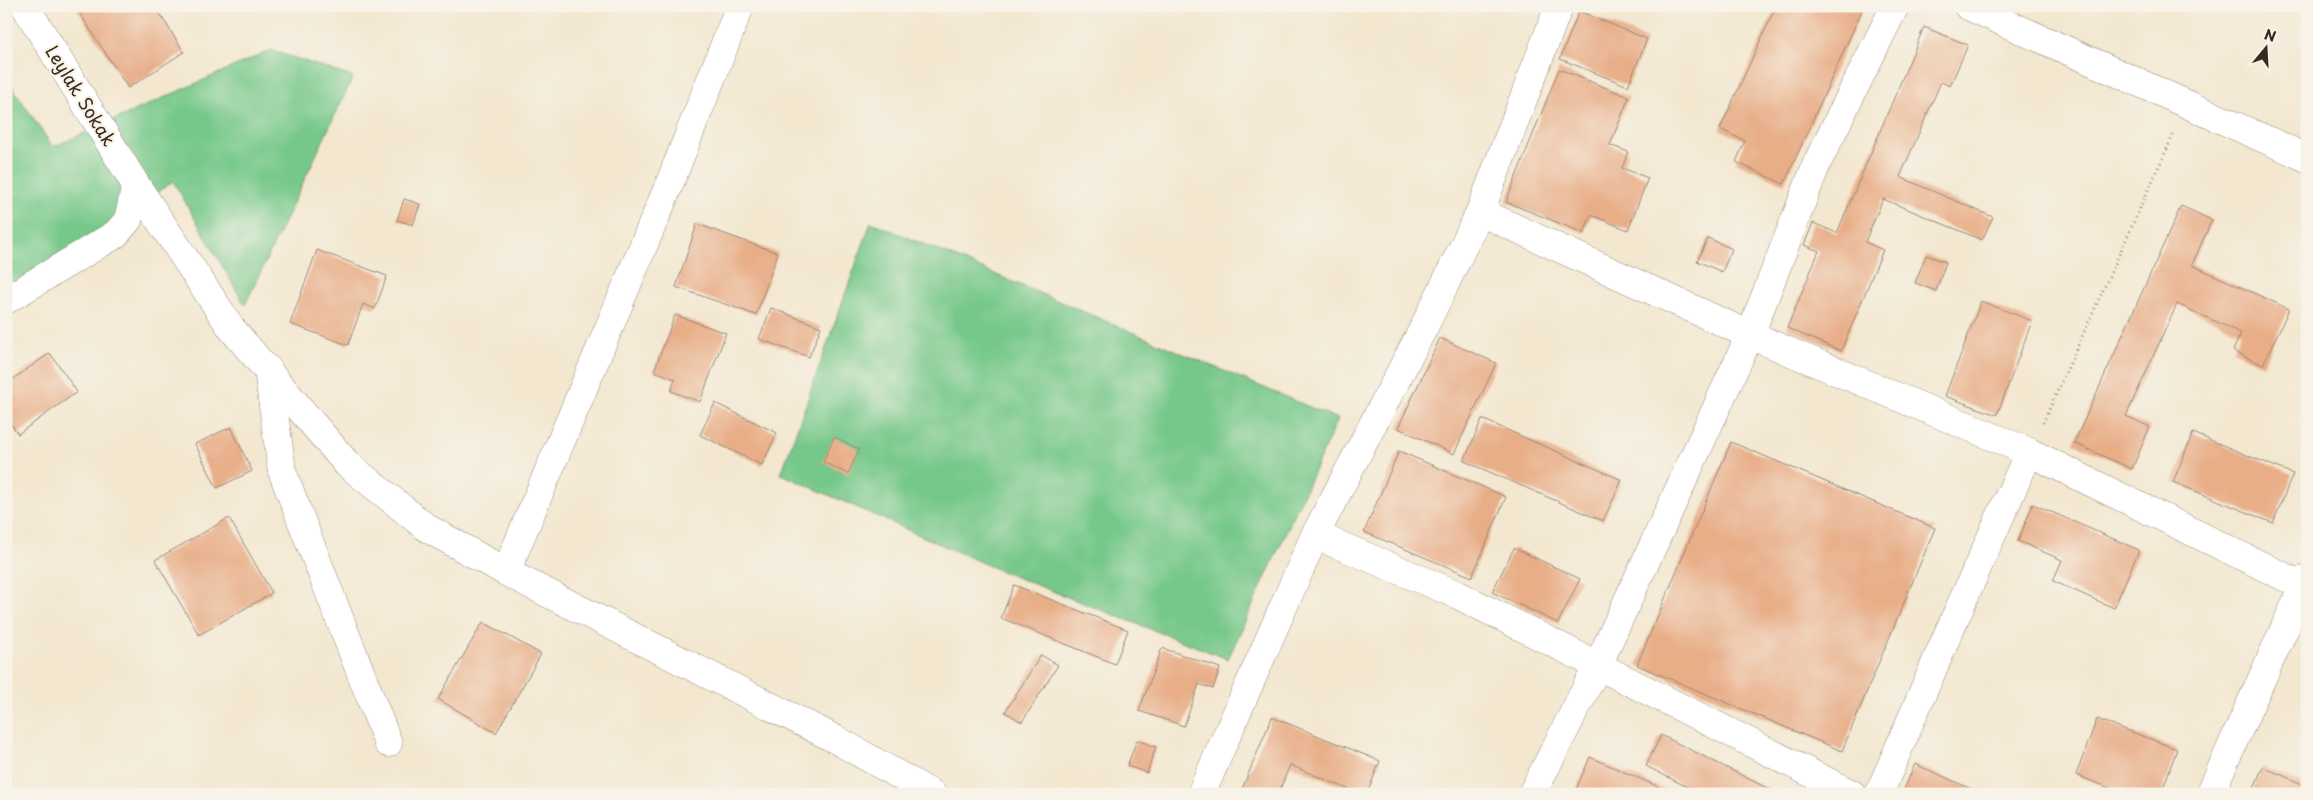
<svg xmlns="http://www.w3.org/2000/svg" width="2313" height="800" font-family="'Playpen Sans',sans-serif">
	<rect width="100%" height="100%" fill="#f7f3e8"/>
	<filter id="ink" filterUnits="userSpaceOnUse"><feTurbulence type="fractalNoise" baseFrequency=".02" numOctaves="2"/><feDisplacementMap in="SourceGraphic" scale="10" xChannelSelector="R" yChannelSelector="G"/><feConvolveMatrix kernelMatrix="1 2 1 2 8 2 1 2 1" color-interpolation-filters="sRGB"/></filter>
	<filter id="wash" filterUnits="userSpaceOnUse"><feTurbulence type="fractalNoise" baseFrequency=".0096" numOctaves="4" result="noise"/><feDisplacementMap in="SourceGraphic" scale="20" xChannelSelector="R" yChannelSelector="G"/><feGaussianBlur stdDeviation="1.12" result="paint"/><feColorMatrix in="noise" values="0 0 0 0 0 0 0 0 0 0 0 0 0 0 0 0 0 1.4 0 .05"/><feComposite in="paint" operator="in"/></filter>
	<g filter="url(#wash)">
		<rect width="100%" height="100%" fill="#f3e7d0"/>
		<!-- green -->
		<g fill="#76c88a" stroke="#587954">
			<polygon points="271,50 353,77 245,305 173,181 6,309 6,78 53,147"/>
			<polygon points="871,222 1338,419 1228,659 1003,572 781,474"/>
		</g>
		<g id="blocks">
			<!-- building -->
			<g fill="#e8ae88">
				<polygon points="75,6 155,6 184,52 128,88"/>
				<polygon points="1776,6 1864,6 1784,184 1736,162 1745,141 1720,129"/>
				<polygon points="1579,11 1647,39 1628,86 1560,59"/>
				<polygon points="1924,27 1968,45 1950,86 1941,82 1900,177 1993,217 1982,240 1883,199 1865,242 1883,250 1841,351 1787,328 1819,251 1804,245 1813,223 1837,233"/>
				<polygon points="1559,69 1629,97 1610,145 1628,152 1622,168 1648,178 1628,230 1591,215 1584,233 1506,202"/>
				<polygon points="404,199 420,204 413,225 397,220"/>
				<polygon points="2181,206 2212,220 2192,265 2289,309 2263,365 2233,351 2241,333 2177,304 2126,416 2150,427 2132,469 2074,443"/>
				<polygon points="697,224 778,253 756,315 676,287"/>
				<polygon points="1708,238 1732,249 1722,272 1697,261"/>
				<polygon points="317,250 387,276 375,309 363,304 348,345 290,324"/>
				<polygon points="1926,255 1946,262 1936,291 1915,283"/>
				<polygon points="1981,301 2032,321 1997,415 1945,396"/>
				<polygon points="771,308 821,327 809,357 759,339"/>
				<polygon points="675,315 726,333 700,402 671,391 675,379 654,371"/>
				<polygon points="1440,338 1496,363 1454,454 1398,428"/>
				<polygon points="50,353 77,392 18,434 6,417 6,384"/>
				<polygon points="715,403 777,433 762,465 700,435"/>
				<polygon points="1482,419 1622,480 1603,521 1464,461"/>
				<polygon points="231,427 252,471 217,488 195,444"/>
				<polygon points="2193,433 2293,474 2273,523 2173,482"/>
				<polygon points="834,437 859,449 848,474 823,462"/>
				<polygon points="1731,442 1935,528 1842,751 1637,665"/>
				<polygon points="1399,451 1506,497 1472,577 1364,532"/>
				<polygon points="2033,504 2139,550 2114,608 2053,581 2062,560 2018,541"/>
				<polygon points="229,518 272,593 199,635 155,560"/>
				<polygon points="1514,548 1580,579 1558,623 1492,592"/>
				<polygon points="1014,585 1128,630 1115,664 1001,618"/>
				<polygon points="483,622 541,654 496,733 438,699"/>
				<polygon points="1162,648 1220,668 1213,689 1199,684 1184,726 1139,711"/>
				<polygon points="1041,655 1058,665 1022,722 1005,712"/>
				<polygon points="1272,717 1380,761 1367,794 1360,794 1290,765 1278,794 1240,794"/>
				<polygon points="2097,719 2177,749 2161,794 2125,794 2076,775"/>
				<polygon points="1661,735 1779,794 1701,794 1646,766"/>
				<polygon points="1137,740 1156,747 1147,773 1127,766"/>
				<polygon points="1590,757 1675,794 1574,794"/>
				<polygon points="1915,764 1974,790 1972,794 1902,794"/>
				<polygon points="2263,767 2307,786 2307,794 2251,794"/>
			</g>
		</g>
	</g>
	<g filter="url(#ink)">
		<use href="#blocks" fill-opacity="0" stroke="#978877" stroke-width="1"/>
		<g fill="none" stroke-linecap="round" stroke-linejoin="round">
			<defs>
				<g id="street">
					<polyline points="25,6 136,185 232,329 347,464 427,528 506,572 835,739 932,794"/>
					<polyline points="1968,6 2307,158"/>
					<polyline points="1480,212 1750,335 2029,452 2307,588"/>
					<polyline points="6,300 116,234 128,220 136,185"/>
					<polyline points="268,369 282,471 388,743"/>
					<polyline points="1315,535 1458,595 1852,794"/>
					<polyline points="506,572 669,185 740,6"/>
					<polyline points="1201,794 1315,535 1424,327 1480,212 1559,6"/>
					<polyline points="1532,794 1598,665 1750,335 1817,163 1895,6"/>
					<polyline points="1879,794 1954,620 2029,452"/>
					<polyline points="2210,794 2307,578"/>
				</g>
			</defs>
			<!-- street casing -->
			<use href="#street" stroke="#978877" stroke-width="29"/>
			<!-- path -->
			<polyline stroke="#978877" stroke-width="3" stroke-dasharray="1 4" stroke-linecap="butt" points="2043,423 2174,133"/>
			<!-- street -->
			<use href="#street" stroke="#fff" stroke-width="28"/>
		</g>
	</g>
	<g text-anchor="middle" stroke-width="4.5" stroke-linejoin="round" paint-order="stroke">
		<!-- street labels -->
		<g font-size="18" fill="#3b2a1e" stroke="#f7f3e8">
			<text transform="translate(80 96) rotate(58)" y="6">Leylak Sokak</text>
		</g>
	</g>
	<!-- margin -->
	<rect width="2313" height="800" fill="none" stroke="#f7f3e8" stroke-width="25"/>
	<!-- north arrow -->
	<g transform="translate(2266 48) rotate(18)" stroke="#f7f3e8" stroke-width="4" paint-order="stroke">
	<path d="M0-4L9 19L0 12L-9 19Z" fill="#3b2a1e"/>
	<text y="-8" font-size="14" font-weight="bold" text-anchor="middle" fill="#3b2a1e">N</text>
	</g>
</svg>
